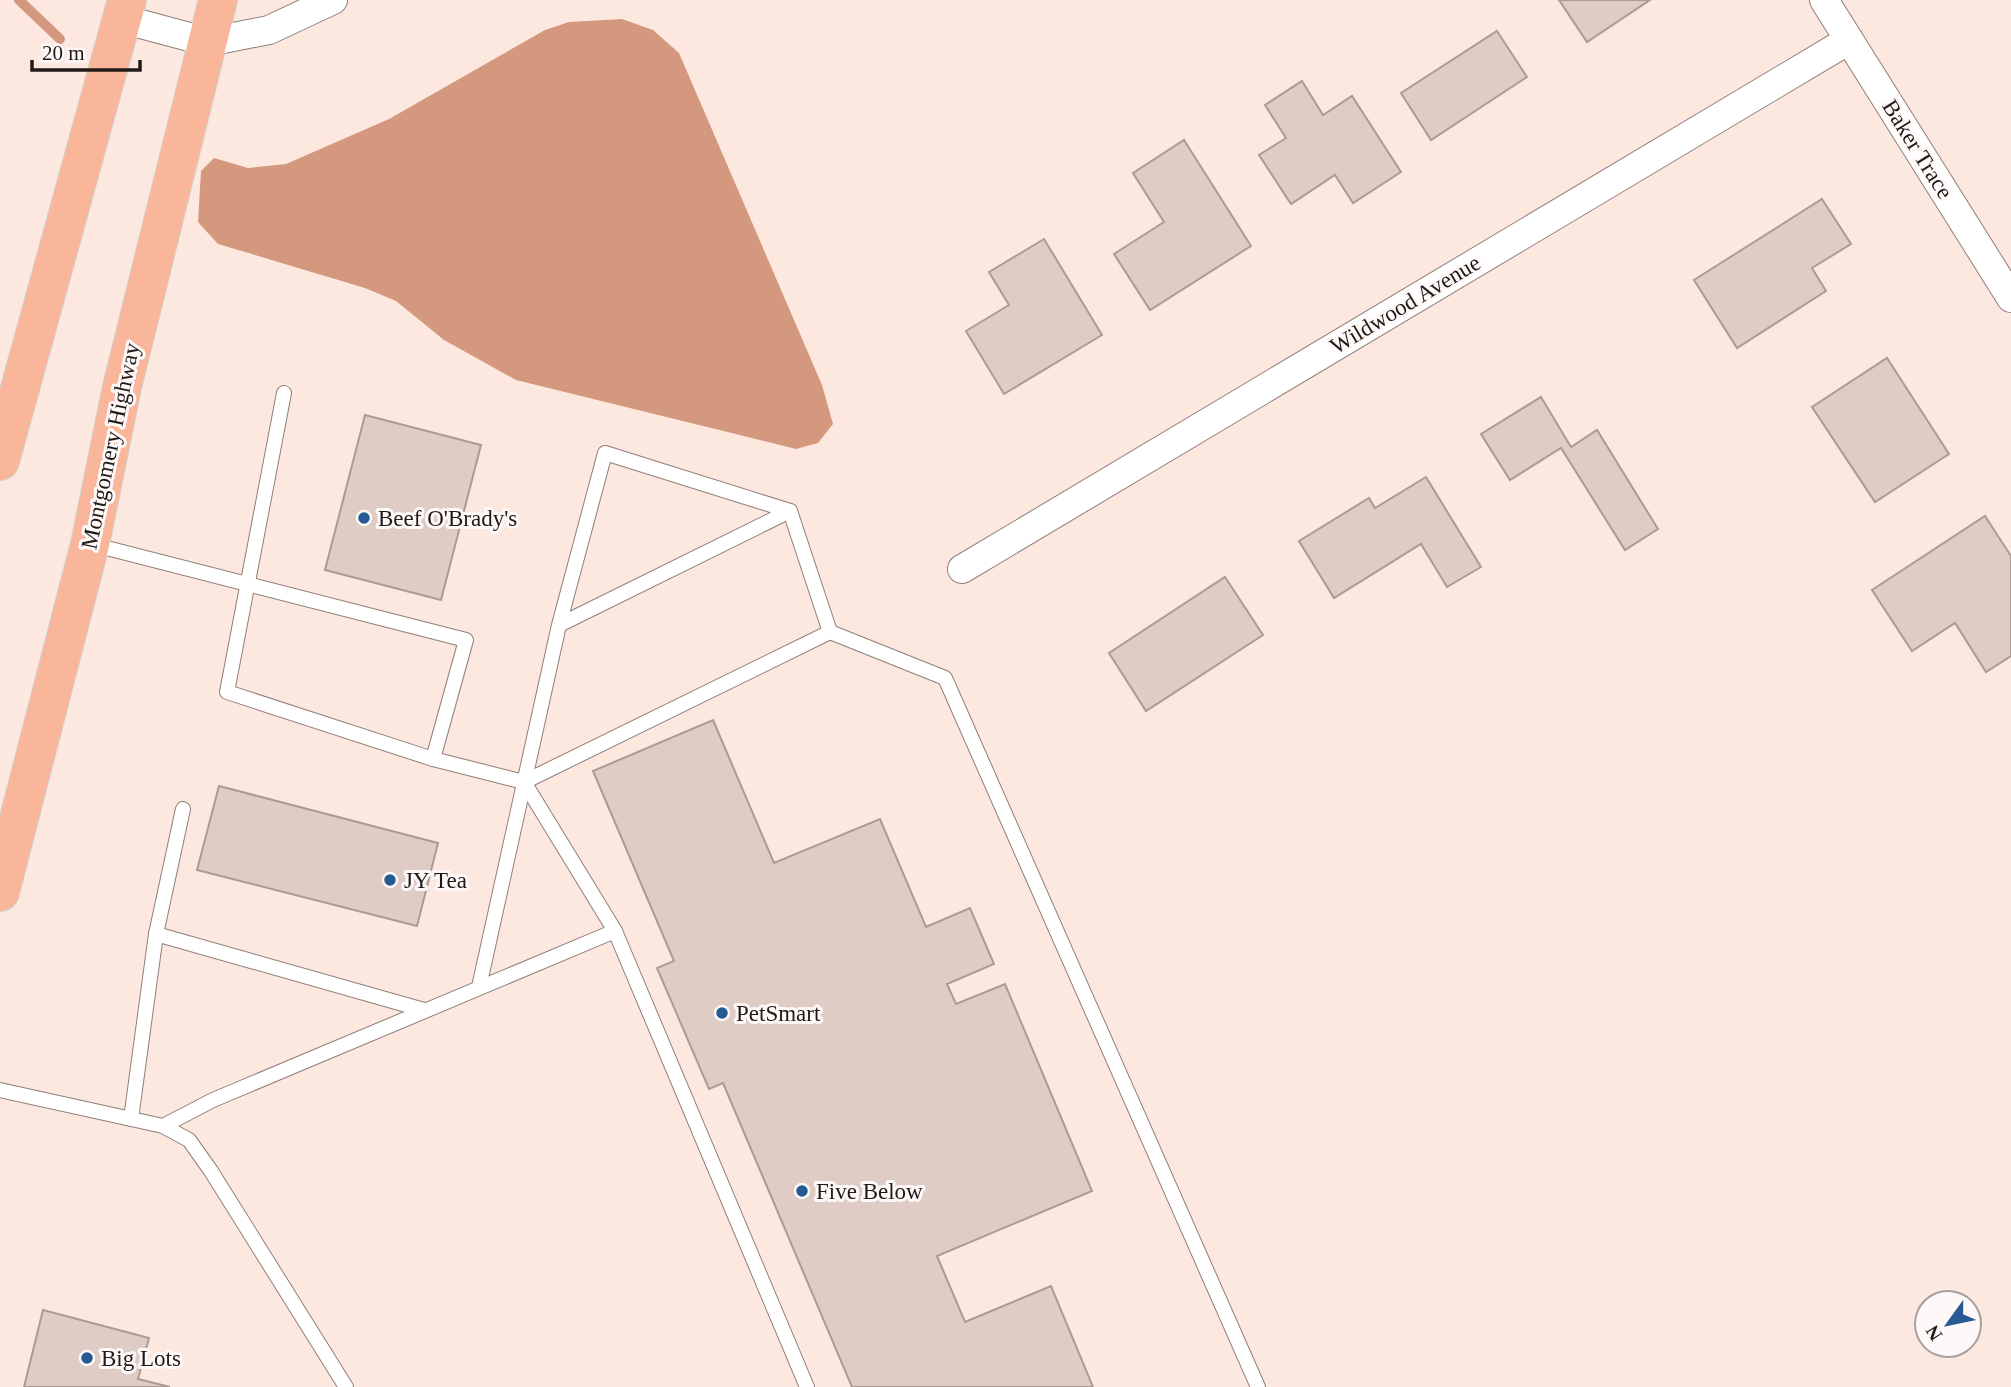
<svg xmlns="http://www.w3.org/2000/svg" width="2011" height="1387" font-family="'Times New Roman',serif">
	<rect width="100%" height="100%" fill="#fde8e0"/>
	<!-- water -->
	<polygon fill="#d4987f" points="622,19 653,30 679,53 822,385 833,424 818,443 796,449 516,380 444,340 396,301 365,288 218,244 198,222 201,171 214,158 248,168 286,164 389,119 545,30 569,22"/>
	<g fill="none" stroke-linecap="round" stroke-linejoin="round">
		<!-- stream -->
		<polyline stroke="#d4987f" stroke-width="10" points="19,0 60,39"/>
	</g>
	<!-- building -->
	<g fill="#dfccc4" stroke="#ad9b93" stroke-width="2">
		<polygon points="1559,0 1650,0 1587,42"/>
		<polygon points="1497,31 1527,77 1431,140 1401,93"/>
		<polygon points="1302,81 1323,115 1352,96 1401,172 1353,203 1335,175 1291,204 1259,155 1286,138 1265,105"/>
		<polygon points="1184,140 1251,246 1150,310 1114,254 1164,222 1133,173"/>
		<polygon points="1822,199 1851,244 1812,268 1826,291 1737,348 1694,280"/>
		<polygon points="1044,239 1102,335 1004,394 966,331 1009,305 989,272"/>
		<polygon points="1887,358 1949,454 1875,502 1812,407"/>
		<polygon points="1541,397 1571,447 1597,430 1658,529 1625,550 1561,448 1510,480 1481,434"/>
		<polygon points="365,415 481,445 441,600 325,570"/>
		<polygon points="1426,477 1481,567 1447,587 1421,544 1334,598 1299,541 1369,498 1375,508"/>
		<polygon points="1985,516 2011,556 2011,656 1986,672 1955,623 1912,651 1872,590"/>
		<polygon points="1225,577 1263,635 1146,711 1109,653"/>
		<polygon points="713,720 774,863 880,819 926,927 970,908 994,964 947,984 956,1004 1005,984 1092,1191 937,1256 965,1322 1051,1286 1093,1387 852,1387 723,1083 709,1089 657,968 674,961 593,771"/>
		<polygon points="219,786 438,843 417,926 197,870"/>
		<polygon points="43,1310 149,1338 138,1379 170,1387 24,1387"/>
	</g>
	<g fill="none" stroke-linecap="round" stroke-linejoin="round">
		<defs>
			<g id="service">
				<polyline points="284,393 227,692 433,759 524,782 615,931"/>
				<polyline points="790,511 830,632"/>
				<polyline points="91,544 466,640 433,759"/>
				<polyline points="524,782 830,632 945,678 1258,1387"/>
				<polyline points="156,934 424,1010"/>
				<polyline points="479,987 559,625 605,453 790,511 559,625"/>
				<polyline points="0,1090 163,1126 213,1100 615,931 807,1387"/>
				<polyline points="131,1119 156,934 183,809"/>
				<polyline points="163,1126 189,1140 211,1171 346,1387"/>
			</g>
			<g id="minor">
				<polyline points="1824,0 2011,298"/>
				<polyline points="122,19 208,42 269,30 333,0"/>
				<polyline points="962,569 1849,40"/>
			</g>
			<g id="primary">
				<polyline points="0,461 127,0"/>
				<polyline points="0,892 90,544 122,387 218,0"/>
			</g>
		</defs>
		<!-- service casing -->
		<use href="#service" stroke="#907e77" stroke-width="16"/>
		<!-- minor casing -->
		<use href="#minor" stroke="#907e77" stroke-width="30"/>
		<!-- primary casing -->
		<use href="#primary" stroke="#d2d1d1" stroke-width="40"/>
		<!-- service -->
		<use href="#service" stroke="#fff" stroke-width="14"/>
		<!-- minor -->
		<use href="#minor" stroke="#fff" stroke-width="28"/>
		<!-- primary -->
		<use href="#primary" stroke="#f9b69a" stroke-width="38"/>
	</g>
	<!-- markers -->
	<g fill="#265a93" stroke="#fef9f8" stroke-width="2.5">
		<circle cx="364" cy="518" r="7"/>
		<circle cx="390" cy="880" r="7"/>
		<circle cx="722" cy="1013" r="7"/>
		<circle cx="802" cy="1191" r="7"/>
		<circle cx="87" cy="1358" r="7"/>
	</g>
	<g text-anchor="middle" stroke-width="6" stroke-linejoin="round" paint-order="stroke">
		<!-- street labels -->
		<g font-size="23" fill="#201a17" stroke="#fef9f8">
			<text transform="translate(1918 149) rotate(58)" y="8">Baker Trace</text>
			<text transform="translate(1405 304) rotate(-31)" y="8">Wildwood Avenue</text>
			<text transform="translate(110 446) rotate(-78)" y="8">Montgomery Highway</text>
		</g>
		<!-- poi labels -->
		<g font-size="23" fill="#201a17" stroke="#fef9f8" text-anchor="start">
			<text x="378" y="526">Beef O'Brady's</text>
			<text x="404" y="888">JY Tea</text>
			<text x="736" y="1021">PetSmart</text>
			<text x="816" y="1199">Five Below</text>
			<text x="101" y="1366">Big Lots</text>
		</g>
	</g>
	<!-- north arrow -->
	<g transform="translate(1948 1324) rotate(237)"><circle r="33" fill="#fef9f8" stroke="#a5a09e" stroke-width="2"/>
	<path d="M0-5L12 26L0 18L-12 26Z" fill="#265a93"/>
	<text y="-10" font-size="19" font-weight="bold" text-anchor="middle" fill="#201a17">N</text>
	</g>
	<!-- scale -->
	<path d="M32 60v10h108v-10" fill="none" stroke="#201a17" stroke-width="3.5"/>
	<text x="42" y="60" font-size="21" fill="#201a17" stroke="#fef9f8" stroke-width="5" paint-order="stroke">20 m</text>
</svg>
